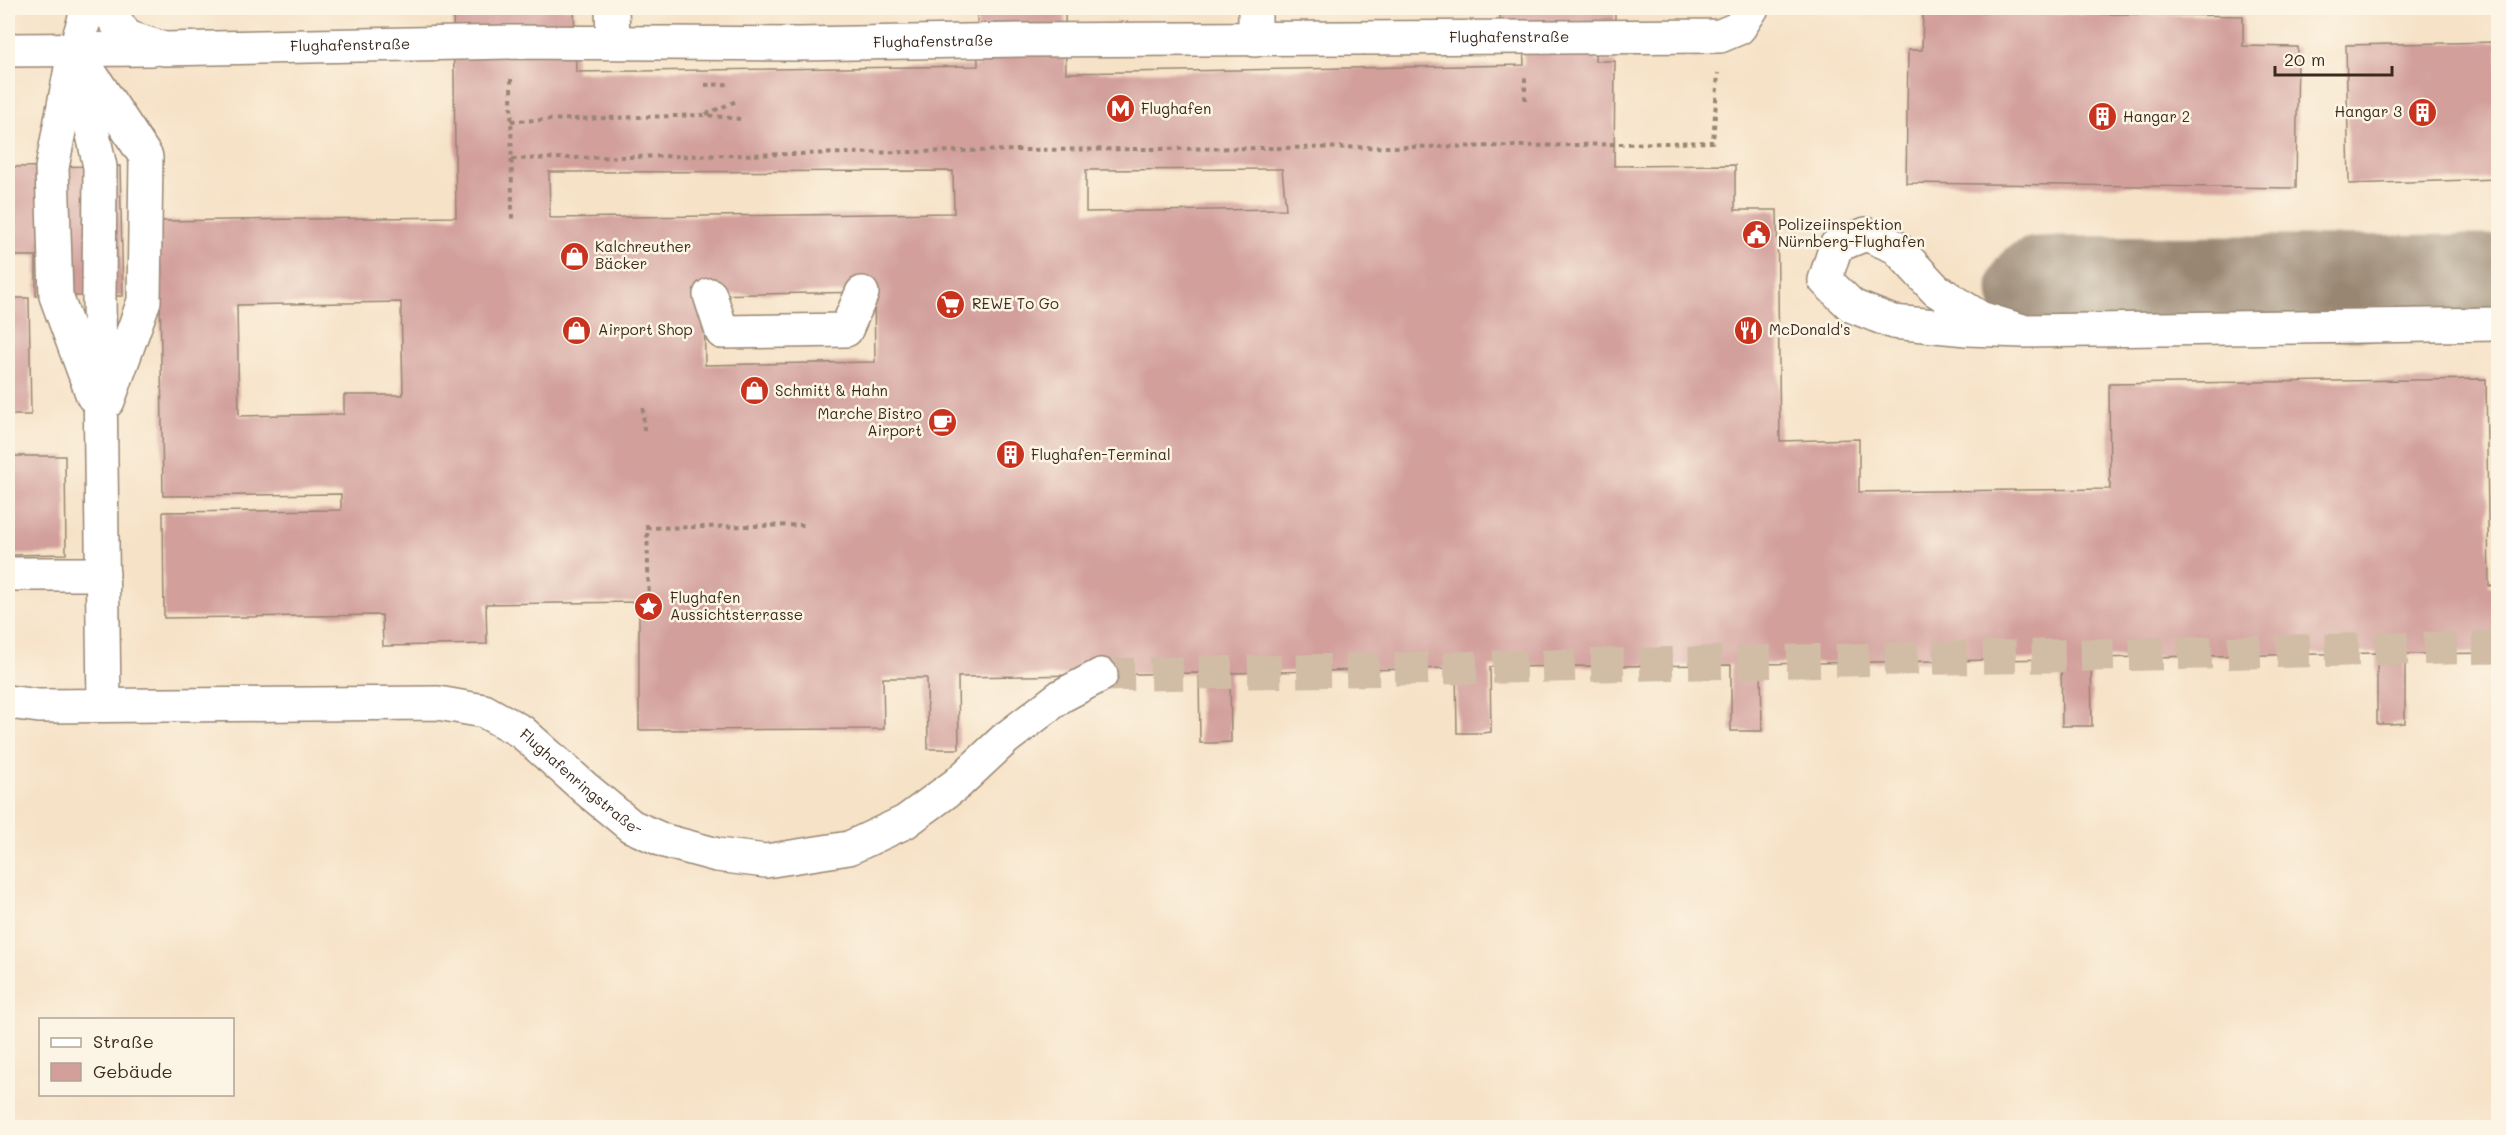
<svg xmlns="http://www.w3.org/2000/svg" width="2506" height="1135" font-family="Mali,sans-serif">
	<rect width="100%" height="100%" fill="#fcf5e5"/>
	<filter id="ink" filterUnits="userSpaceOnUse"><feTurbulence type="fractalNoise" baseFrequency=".0167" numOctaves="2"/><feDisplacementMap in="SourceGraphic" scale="12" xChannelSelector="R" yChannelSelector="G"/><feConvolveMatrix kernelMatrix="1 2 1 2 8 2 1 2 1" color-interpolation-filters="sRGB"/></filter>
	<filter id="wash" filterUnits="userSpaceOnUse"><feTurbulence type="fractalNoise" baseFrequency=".008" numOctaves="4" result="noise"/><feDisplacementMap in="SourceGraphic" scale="24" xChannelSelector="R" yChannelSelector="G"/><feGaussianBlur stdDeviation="1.35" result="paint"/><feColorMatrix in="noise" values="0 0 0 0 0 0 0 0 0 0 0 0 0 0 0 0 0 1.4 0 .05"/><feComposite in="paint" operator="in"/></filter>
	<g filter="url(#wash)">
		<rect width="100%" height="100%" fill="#f6e2c7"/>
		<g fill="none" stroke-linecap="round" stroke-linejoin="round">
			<!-- taxiway -->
			<polyline stroke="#988672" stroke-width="105" points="2040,289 2498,287"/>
		</g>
		<g id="blocks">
			<!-- building -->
			<g fill="#d29f9b" fill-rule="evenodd">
				<path d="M453,8H574L576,72L978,66L977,8H1065L1066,73L1524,65L1523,37H1501L1500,8H1615V36H1596L1595,61H1615L1614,166L1735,165V210H1777L1780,441L1859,439V492L2110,489L2109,384L2486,379L2489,586H2498V653L2405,654V723L2390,724H2377V653L2091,658L2092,726H2062L2061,659L1761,664L1762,731H1731V665L1490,667L1491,732L1482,733H1457L1456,668L1230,673L1231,742L1213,743H1200L1199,673L958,677L959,749H928L927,678H883L884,729L639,730V602L486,604L487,644L383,646L382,615L164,618L163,512L341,510V494L163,496L159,221L456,217ZM1282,169L1286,209L1086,212V170ZM953,171L954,213L550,218L549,172ZM874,292L875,362L705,365L704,295ZM401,302L403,395H344V414L239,416L237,305Z"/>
				<polygon points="1923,11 2243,16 2243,46 2298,47 2296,188 1906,183 1908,50 1922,50"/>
				<polygon points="2498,42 2498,179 2349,184 2346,45"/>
				<polygon points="120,166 123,296 36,296 36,256 8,256 8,167"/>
				<polygon points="8,298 29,298 31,415 8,415"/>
				<polygon points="8,456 65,456 66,554 8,555"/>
			</g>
		</g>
	</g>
	<g filter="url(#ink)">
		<use href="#blocks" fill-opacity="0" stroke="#988672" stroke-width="1.5"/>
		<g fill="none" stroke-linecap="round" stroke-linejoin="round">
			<!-- minor-tunnel -->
			<polyline stroke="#d1bda5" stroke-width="33" stroke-dasharray="33 16" stroke-linecap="butt" points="1101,675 2498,647"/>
			<defs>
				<g id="minor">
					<polyline points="91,8 85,18 75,50 146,157 144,301 108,401"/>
					<path id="s1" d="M106,8L127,37L164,49L511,42L800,44L1021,40L1720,36L1739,28L1752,8"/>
					<polyline points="612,8 613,42"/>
					<polyline points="1255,8 1255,40"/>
					<polyline points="8,50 153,49"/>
					<polyline points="75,50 100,167 99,296 104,705"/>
					<polyline points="72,63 52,168 56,296 93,396"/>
					<polyline points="710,295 722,332 846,330 862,293"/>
					<polyline points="2023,331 1980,318 1936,290 1896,247 1866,234 1836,246 1825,280 1852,306 1893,322 1967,329 2023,331 2498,324"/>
					<polyline points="8,574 103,574"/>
					<path id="s2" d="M8,702L39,706L438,703L484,711L522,732L586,789L631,826L665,841L717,855L766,861L849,848L905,822L957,784L1005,739L1061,696L1101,675"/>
				</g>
			</defs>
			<!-- minor casing -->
			<use href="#minor" stroke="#988672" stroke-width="36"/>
			<!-- path -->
			<g stroke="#988672" stroke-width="4" stroke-dasharray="4.5 4.5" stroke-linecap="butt">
				<polyline points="511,79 512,219"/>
				<polyline points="705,85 729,84"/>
				<polyline points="1525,100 1525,74"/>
				<polyline points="706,114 739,100"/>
				<polyline points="511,121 706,115 740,119"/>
				<polyline points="512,159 1020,150 1527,146 1713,142 1718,73"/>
				<polyline points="643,408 644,432"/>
				<polyline points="647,524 649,607"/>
				<polyline points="646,528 804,525"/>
			</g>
			<!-- minor -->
			<use href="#minor" stroke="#fff" stroke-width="33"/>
		</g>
	</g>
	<!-- icons -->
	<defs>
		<symbol id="metro-disc" viewBox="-11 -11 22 22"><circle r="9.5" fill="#c8321e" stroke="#fcf5e5"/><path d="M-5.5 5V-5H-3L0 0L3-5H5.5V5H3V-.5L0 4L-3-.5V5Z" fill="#fff"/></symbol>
		<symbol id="building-disc" viewBox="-11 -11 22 22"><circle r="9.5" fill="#c8321e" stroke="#fcf5e5"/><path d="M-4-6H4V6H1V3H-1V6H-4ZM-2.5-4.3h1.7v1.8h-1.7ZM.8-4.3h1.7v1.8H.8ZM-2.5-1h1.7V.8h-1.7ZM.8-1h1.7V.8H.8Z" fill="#fff"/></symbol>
		<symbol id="civic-disc" viewBox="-11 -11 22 22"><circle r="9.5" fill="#c8321e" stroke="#fcf5e5"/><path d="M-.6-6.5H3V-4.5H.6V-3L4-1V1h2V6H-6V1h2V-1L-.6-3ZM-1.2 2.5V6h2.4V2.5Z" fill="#fff"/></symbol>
		<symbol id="shop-disc" viewBox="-11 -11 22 22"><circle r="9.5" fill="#c8321e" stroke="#fcf5e5"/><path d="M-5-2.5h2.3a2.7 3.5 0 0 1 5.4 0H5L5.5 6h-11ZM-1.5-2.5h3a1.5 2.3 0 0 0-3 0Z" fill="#fff"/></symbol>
		<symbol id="supermarket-disc" viewBox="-11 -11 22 22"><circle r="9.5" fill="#c8321e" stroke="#fcf5e5"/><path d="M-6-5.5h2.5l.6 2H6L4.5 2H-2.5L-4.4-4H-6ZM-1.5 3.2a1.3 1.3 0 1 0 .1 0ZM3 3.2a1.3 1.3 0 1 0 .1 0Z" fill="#fff"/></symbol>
		<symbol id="restaurant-disc" viewBox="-11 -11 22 22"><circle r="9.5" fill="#c8321e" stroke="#fcf5e5"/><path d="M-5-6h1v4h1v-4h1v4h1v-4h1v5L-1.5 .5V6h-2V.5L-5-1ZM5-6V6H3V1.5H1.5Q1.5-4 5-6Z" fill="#fff"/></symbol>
		<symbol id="cafe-disc" viewBox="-11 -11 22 22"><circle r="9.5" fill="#c8321e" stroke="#fcf5e5"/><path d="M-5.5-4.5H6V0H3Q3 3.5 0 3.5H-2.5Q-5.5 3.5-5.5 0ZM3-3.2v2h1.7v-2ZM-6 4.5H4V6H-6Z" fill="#fff"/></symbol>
		<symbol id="sight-disc" viewBox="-11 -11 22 22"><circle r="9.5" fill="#c8321e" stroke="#fcf5e5"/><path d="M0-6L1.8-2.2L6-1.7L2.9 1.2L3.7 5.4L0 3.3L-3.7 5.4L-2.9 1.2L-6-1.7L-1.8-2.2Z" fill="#fff"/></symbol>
	</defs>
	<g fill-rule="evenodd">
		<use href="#metro-disc" x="1104" y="92" width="33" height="33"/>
		<use href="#building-disc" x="2406" y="96" width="33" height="33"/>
		<use href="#building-disc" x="2086" y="100" width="33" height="33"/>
		<use href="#civic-disc" x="1740" y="218" width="33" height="33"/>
		<use href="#shop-disc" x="558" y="240" width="33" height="33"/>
		<use href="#supermarket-disc" x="934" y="288" width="33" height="33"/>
		<use href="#shop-disc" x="560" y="314" width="33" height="33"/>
		<use href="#restaurant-disc" x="1732" y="314" width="33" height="33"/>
		<use href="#shop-disc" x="738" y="374" width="33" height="33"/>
		<use href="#cafe-disc" x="926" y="406" width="33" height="33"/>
		<use href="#building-disc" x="994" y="438" width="33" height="33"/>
		<use href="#sight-disc" x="632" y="590" width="33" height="33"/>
	</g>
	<g text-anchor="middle" stroke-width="5" stroke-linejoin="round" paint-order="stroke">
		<!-- street labels -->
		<g font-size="15" fill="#3b2a1e" stroke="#fcf5e5">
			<text dy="5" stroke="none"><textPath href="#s1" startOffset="1420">Flughafenstraße</textPath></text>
			<text dy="5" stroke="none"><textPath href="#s1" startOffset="844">Flughafenstraße</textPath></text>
			<text dy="5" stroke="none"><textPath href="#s1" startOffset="261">Flughafenstraße</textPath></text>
			<text dy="5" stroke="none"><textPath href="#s2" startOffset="598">Flughafenringstraße-</textPath></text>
		</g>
		<!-- poi labels -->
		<g font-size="15" fill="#3b2a1e" stroke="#fcf5e5" text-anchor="start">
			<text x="1141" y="114">Flughafen</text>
			<text x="2402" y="117" text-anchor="end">Hangar 3</text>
			<text x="2123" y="122">Hangar 2</text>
			<text x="1778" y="230">Polizeiinspektion<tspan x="1778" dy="17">Nürnberg-Flughafen</tspan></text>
			<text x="595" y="252">Kalchreuther<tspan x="595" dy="17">Bäcker</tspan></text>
			<text x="972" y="309">REWE To Go</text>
			<text x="598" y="335">Airport Shop</text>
			<text x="1769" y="335">McDonald's</text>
			<text x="775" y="396">Schmitt &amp; Hahn</text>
			<text x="922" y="419" text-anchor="end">Marche Bistro<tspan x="922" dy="17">Airport</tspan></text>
			<text x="1031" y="460">Flughafen-Terminal</text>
			<text x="670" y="603">Flughafen<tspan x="670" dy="17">Aussichtsterrasse</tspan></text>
		</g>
	</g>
	<!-- margin -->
	<rect width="2506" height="1135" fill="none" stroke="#fcf5e5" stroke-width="30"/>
	<!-- legend -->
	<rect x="39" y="1018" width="195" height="78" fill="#fcf5e5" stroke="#afa495" stroke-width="1.5"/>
	<rect x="51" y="1038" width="30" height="9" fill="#ffffff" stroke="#afa495" stroke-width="1.5"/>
	<text x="93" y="1048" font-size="18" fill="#3b2a1e">Straße</text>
	<rect x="51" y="1063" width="30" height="18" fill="#d29f9b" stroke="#afa495" stroke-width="1.5"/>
	<text x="93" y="1078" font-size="18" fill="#3b2a1e">Gebäude</text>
	<!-- scale -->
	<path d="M2275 66v9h117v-9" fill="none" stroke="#3b2a1e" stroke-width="3"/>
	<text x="2284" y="66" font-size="18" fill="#3b2a1e" stroke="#fcf5e5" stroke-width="4.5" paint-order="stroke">20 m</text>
</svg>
